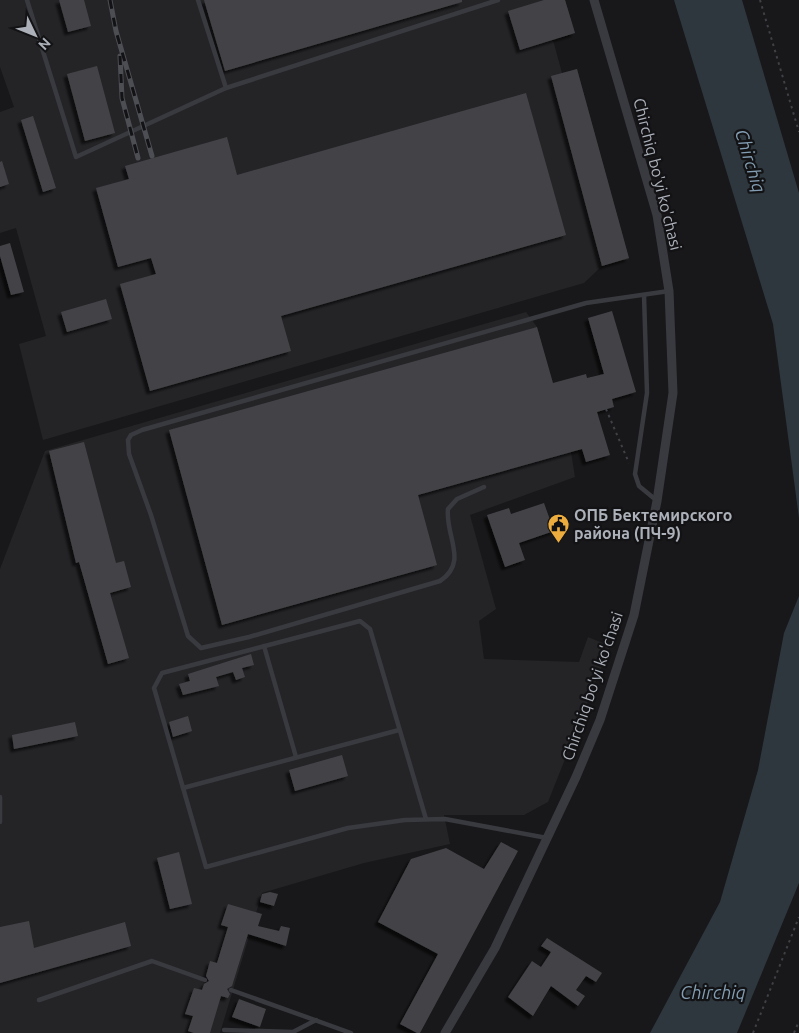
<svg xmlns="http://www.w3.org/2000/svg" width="799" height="1033" font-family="Ubuntu,sans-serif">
	<defs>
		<filter id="shadow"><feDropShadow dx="-3.5" dy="3.5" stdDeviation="1" flood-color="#0009"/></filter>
	</defs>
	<rect width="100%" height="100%" fill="#18181a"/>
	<!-- built -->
	<g fill="#242427">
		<polygon points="0,0 565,0 575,33 553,40 562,73 577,69 629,259 602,266 584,283 43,440 19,344 46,336 16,228 0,233 0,112 14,107 0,67"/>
		<polygon points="526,312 537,327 571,452 575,477 470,515 496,609 479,621 484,659 579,662 588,637 610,646 548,802 524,815 444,815 450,844 364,863 262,893 220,1033 0,1033 0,569 45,451"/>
	</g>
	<!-- water -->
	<g fill="#2e373e">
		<polygon points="674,0 742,0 799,193 799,518 773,324"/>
		<polygon points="799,596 799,883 737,1033 650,1033 720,902 758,770 784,633"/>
	</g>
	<!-- building -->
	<g fill="#424347" filter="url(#shadow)">
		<polygon points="59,0 84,0 91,26 68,32"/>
		<polygon points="204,0 462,0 462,2 225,71"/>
		<polygon points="544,0 565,0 575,33 520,50 508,11"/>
		<polygon points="97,66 115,133 85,141 67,74"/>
		<polygon points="577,69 629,258 602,266 551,76"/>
		<polygon points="526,93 566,235 281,316 291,351 150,391 120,284 156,274 151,258 118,267 96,188 129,179 125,166 227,137 237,175"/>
		<polygon points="33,116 56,188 43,192 21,120"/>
		<polygon points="2,161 9,184 0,187 0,162"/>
		<polygon points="10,243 24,292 11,295 0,256 0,246"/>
		<polygon points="106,299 112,319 67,332 61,312"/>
		<polygon points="612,311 636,392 612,399 614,407 597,412 610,455 586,462 582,449 418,495 437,565 222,625 169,430 537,327 553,383 586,374 587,378 604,374 588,318"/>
		<polygon points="84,442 116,563 124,561 131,587 110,593 129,658 108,664 79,562 76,563 49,451"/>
		<polygon points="544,503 554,531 519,543 525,560 505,567 487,515 509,508 511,514"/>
		<polygon points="251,654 254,665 242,668 245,677 236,680 233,672 216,677 219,686 183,695 179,684 190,681 188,674"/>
		<polygon points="188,716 192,731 173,737 169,722"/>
		<polygon points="75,722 78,736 14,749 12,735"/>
		<polygon points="342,755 348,776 295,791 289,770"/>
		<polygon points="501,842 518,851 420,1033 417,1033 400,1024 438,954 378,922 411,859 446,848 484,869"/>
		<polygon points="179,852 192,904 170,909 157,858"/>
		<polygon points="270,892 278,894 274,906 260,902 262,894"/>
		<polygon points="228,904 262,914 258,926 279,931 281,926 290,928 286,946 248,934 232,986 227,989 230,994 228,998 221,996 210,1033 194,1033 188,1031 193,1016 185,1014 194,988 202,990 204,984 209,981 206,976 210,961 217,963 228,927 221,925"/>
		<polygon points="29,921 34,948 125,922 131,946 0,983 0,927"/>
		<polygon points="547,938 602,973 596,982 586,976 576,990 585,996 578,1006 551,986 533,1016 508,997 532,961 541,967 551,952 541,946"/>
		<polygon points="239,999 266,1009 260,1027 232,1017"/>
	</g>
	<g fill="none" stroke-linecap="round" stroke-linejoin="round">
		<!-- path -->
		<g stroke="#3f4146" stroke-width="2" stroke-dasharray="2.5 4" stroke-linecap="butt">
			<polyline points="760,0 799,132"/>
			<polyline points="606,409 629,463"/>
			<polyline points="753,1033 799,917"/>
			<polyline points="794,1033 799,1021"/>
		</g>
		<!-- lane -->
		<g stroke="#393a3f" stroke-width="4.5">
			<polyline points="27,0 76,157 226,88 498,0"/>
			<polyline points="198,0 226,88"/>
			<polyline points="644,295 647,393 635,474 639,486 656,500"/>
			<path d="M484,487L457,499L448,509C445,536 469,562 440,581L249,637L201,648L188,636L151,515L129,454L128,440L131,435L142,430L586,303L669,291"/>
			<polyline points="264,646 296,757"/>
			<polyline points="183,788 399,730"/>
			<polyline points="0,797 0,822"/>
			<polyline points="426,819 370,629 360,621 162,673 154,688 206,867 348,828 405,820 445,819 547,838"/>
			<polyline points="231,990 351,1033"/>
			<polyline points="39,1000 152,961 205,980"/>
			<polyline points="224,1030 293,1032 316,1020"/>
		</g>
		<!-- street -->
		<polyline stroke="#393a3f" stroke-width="9" points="445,1033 495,948 576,777 600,720 634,615 657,501 673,393 669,291 657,215 594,0"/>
		<defs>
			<g id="rail">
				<polyline points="110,0 116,31 152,156"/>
				<polyline points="120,56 122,98 138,158"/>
			</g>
		</defs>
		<!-- rail casing -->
		<use href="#rail" stroke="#4c4e54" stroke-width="5"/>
		<!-- rail -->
		<use href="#rail" stroke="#131315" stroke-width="3" stroke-dasharray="9" stroke-linecap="butt"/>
	</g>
	<!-- icons -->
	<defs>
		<symbol id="civic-pin" viewBox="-11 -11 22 30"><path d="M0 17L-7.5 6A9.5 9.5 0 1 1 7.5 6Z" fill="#ecac3e" stroke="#131315"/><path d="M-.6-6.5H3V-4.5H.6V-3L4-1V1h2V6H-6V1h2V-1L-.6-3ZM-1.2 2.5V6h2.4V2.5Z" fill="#111"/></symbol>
	</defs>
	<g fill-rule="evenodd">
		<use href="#civic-pin" x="546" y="512" width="25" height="34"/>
	</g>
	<g text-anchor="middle" stroke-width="4.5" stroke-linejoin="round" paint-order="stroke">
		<!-- street labels -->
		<g font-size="16" fill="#abb0b9" stroke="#131315">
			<text transform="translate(658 174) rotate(76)" y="6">Chirchiq bo'yi ko'chasi</text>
			<text transform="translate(592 686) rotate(-71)" y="6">Chirchiq bo'yi ko'chasi</text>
		</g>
		<!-- poi labels -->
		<g font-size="16" font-weight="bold" fill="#abb0b9" stroke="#131315" text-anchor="start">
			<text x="574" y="521">ОПБ Бектемирского<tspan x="574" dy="18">района (ПЧ-9)</tspan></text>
		</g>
		<!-- water labels -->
		<g font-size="18" font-style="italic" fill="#839eb3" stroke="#131315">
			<text transform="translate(750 161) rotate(73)" y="6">Chirchiq</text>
			<text x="713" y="999">Chirchiq</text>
		</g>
	</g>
	<!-- north arrow -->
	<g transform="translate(35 35) rotate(133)" stroke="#131315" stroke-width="4" paint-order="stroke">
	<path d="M0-4L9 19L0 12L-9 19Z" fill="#abb0b9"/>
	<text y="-8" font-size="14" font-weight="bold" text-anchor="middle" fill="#abb0b9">N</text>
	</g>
</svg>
